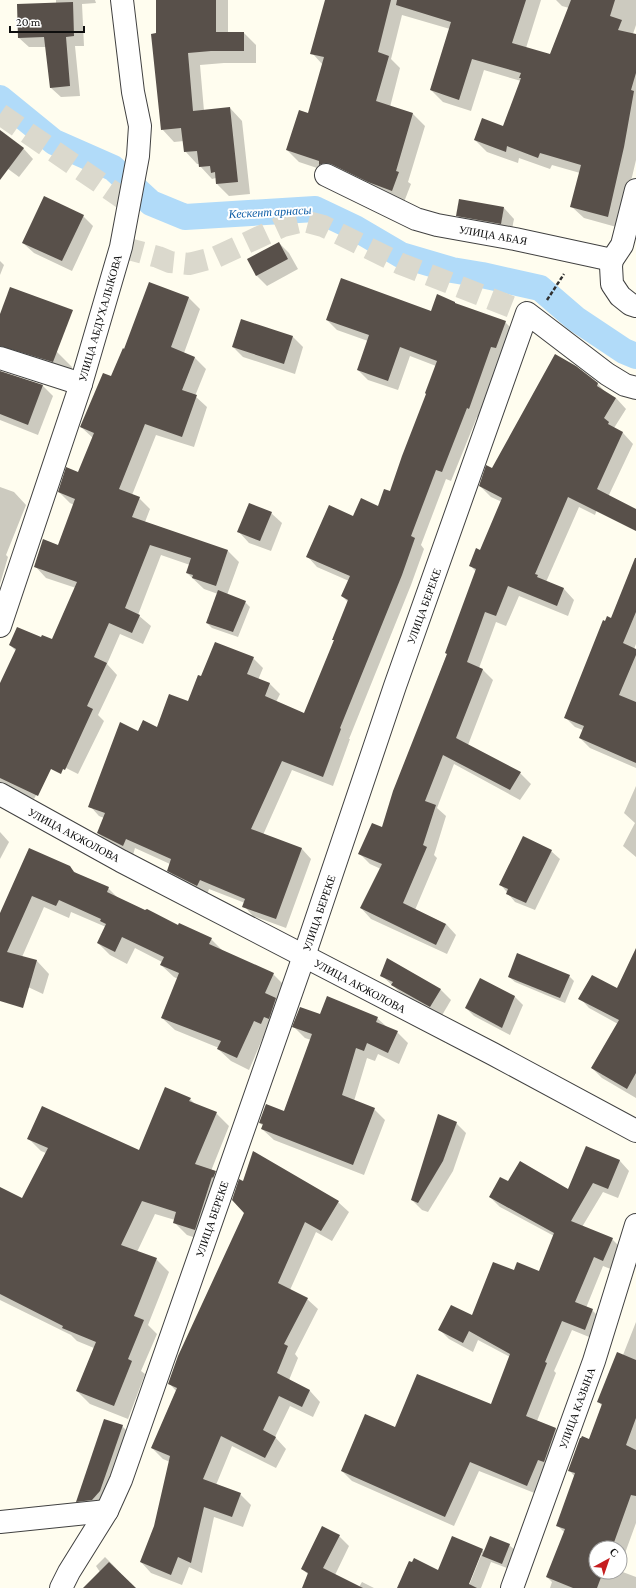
<svg xmlns="http://www.w3.org/2000/svg" width="636" height="1588" font-family="'Crimson Pro',serif">
	<rect width="100%" height="100%" fill="#fffdef"/>
	<!-- shadow -->
	<g fill="#0003">
		<polygon points="56,0 95,0 96,3 82,4 84,46 75,46 80,96 61,97 51,88 46,47 29,47 19,38 56,4"/>
		<polygon points="157,0 228,0 228,33 244,33 256,45 256,63 224,63 200,65 204,111 230,108 242,121 250,194 229,196 217,184 216,178 212,179 200,166 199,164 197,164 185,151 184,141 174,142 162,129 157,34"/>
		<polygon points="326,0 541,0 526,48 550,55 569,8 562,6 556,0 636,0 636,25 633,34 636,35 636,160 620,228 584,218 572,207 580,173 552,165 550,169 519,158 518,163 487,152 475,140 503,127 521,81 484,70 471,111 443,102 431,90 450,29 402,15 391,59 400,68 390,107 413,114 425,126 408,182 411,184 404,202 326,171 299,162 287,150 300,112 308,115 323,65 312,53"/>
		<polygon points="0,132 23,148 33,159 19,177 0,163"/>
		<polygon points="460,200 504,208 514,219 511,234 468,226 457,215"/>
		<polygon points="83,216 93,226 72,271 34,253 23,243"/>
		<polygon points="279,243 289,253 298,269 267,286 257,276 248,260"/>
		<polygon points="0,261 4,265 0,275"/>
		<polygon points="150,284 189,298 200,309 184,353 195,358 206,369 195,396 207,407 194,447 156,435 132,495 139,498 150,509 145,522 228,551 239,562 227,595 245,602 250,607 238,637 212,628 207,623 218,594 204,589 187,573 190,565 161,555 138,615 151,626 143,644 120,634 107,664 117,675 98,715 104,721 78,774 54,762 34,799 0,783 0,685 16,651 10,645 42,639 53,641 76,588 46,578 35,566 58,546 74,505 70,503 59,492 79,474 93,438 81,427 112,377 125,351"/>
		<polygon points="455,303 457,305 505,322 515,332 478,418 477,417 451,481 446,479 421,545 424,549 411,585 349,739 350,739 333,786 292,770 263,835 302,849 311,859 286,928 253,916 244,906 245,903 209,889 207,895 178,880 168,870 170,864 135,848 133,855 108,843 98,833 104,818 99,816 90,806 138,732 157,728 189,702 202,677 253,658 263,668 258,680 270,684 280,694 276,702 305,714 335,641 333,639 348,602 342,596 349,581 317,567 308,557 353,517 378,507 391,492 427,394 436,366 410,356 398,390 368,380 358,370 368,341 337,330 327,320 431,312"/>
		<polygon points="0,331 57,352 72,367 69,376 0,356"/>
		<polygon points="293,337 303,347 295,374 243,357 233,347"/>
		<polygon points="575,367 598,384 606,393 616,398 626,409 614,428 623,433 633,444 608,497 602,495 595,515 579,507 546,582 564,589 574,600 568,616 519,596 506,626 496,622 479,668 483,670 493,680 468,745 520,773 531,784 520,800 454,764 437,808 446,816 434,855 437,858 415,910 446,924 456,935 447,954 371,919 361,908 381,869 370,864 360,854 383,829 447,654 476,572 470,565 480,551 502,502 491,497 480,486"/>
		<polygon points="0,372 43,386 53,396 38,435 0,420"/>
		<polygon points="0,487 14,492 26,505 6,555 8,557 0,584"/>
		<polygon points="271,513 282,523 271,551 249,543 239,532"/>
		<polygon points="636,557 636,644 634,649 636,650 636,768 590,748 580,738 583,730 575,727 565,717 606,622 612,619"/>
		<polygon points="636,786 636,857 623,846 635,823 624,813"/>
		<polygon points="0,832 9,842 0,859"/>
		<polygon points="551,851 560,859 535,910 515,902 501,885"/>
		<polygon points="69,867 77,874 108,888 118,898 179,926 211,939 224,952 273,974 285,986 249,1070 231,1061 218,1049 219,1048 175,1030 162,1018 178,979 174,977 161,965 162,962 135,948 127,964 110,955 98,943 106,927 71,912 69,918 44,907 22,957 37,961 49,974 43,994 0,974 0,915"/>
		<polygon points="636,953 636,1098 602,1078 592,1068 618,1024 589,1008 580,998 617,989"/>
		<polygon points="381,975 441,990 451,1000 441,1017 403,995"/>
		<polygon points="569,976 574,981 565,1003 515,982 509,977"/>
		<polygon points="481,979 515,997 523,1005 510,1035 474,1016 466,1008"/>
		<polygon points="320,1015 377,1018 387,1027 397,1032 408,1043 399,1064 378,1054 375,1061 367,1058 354,1101 374,1109 385,1120 364,1175 274,1140 262,1129 263,1126 260,1123 284,1112 311,1040 305,1038 294,1027"/>
		<polygon points="190,1099 196,1105 216,1113 229,1126 211,1171 215,1172 228,1185 208,1242 187,1235 174,1222 175,1220 155,1214 137,1252 156,1259 169,1272 148,1325 157,1334 141,1371 145,1374 128,1419 90,1404 77,1391 94,1348 77,1341 71,1335 0,1300 0,1195 23,1199 46,1153 41,1151 28,1138 139,1151"/>
		<polygon points="456,1123 466,1133 453,1171 428,1212 422,1210 412,1200"/>
		<polygon points="586,1147 620,1161 629,1171 618,1198 603,1192 582,1227 612,1239 621,1248 613,1270 603,1266 586,1308 592,1310 602,1320 594,1339 572,1330 554,1371 556,1373 537,1421 556,1429 565,1439 537,1494 479,1471 454,1526 352,1481 342,1471 396,1429 492,1405 510,1357 478,1340 473,1352 449,1339 440,1330 472,1317 514,1272 539,1272 554,1236 500,1207 490,1197 509,1182 569,1191"/>
		<polygon points="338,1202 349,1212 332,1241 316,1232 290,1290 307,1299 318,1309 295,1354 298,1358 289,1380 310,1391 320,1402 313,1417 290,1406 275,1437 286,1449 276,1468 232,1446 216,1485 240,1494 251,1505 243,1527 214,1517 202,1573 189,1567 182,1585 151,1573 141,1562 155,1526 170,1462 163,1459 152,1448 176,1391 169,1383 245,1213"/>
		<polygon points="636,1322 636,1523 620,1567 620,1548 596,1548 596,1572 620,1571 636,1577 636,1588 550,1588 552,1582 547,1577 565,1533 558,1526 575,1477 569,1470 589,1440 602,1406 598,1401 623,1355"/>
		<polygon points="122,1426 132,1436 110,1501 88,1512 77,1501"/>
		<polygon points="339,1536 349,1546 335,1575 359,1587 362,1582 374,1588 303,1588 309,1575 302,1569"/>
		<polygon points="509,1545 515,1550 507,1568 491,1562 481,1588 468,1588 482,1553 480,1553 466,1588 398,1588 438,1571 482,1550 485,1552"/>
		<polygon points="105,1557 113,1565 134,1588 90,1588 100,1572 96,1566"/>
	</g>
	<g fill="none" stroke-linecap="round" stroke-linejoin="round">
		<!-- canal -->
		<polyline stroke="#b1dbf9" stroke-width="26" points="0,98 54,142 113,168 151,203 185,217 315,209 355,228 401,255 452,270 482,275 540,288 576,319 624,351 636,356"/>
	</g>
	<!-- building -->
	<g fill="#58504a">
		<polygon points="156,0 216,0 216,32 244,32 244,51 211,51 188,53 193,111 230,107 238,182 216,184 215,172 211,173 210,166 199,167 197,151 184,152 181,128 161,130 151,34 156,33"/>
		<polygon points="325,0 391,0 378,52 389,56 376,101 413,113 396,171 399,172 392,191 368,182 331,164 325,163 319,165 319,161 286,150 299,110 308,113 324,57 310,54"/>
		<polygon points="397,0 526,0 512,43 550,54 571,0 615,0 610,16 622,20 618,30 636,34 636,73 631,90 634,91 624,147 608,217 570,207 581,165 540,153 538,158 507,146 506,152 474,140 482,118 503,126 521,78 519,78 521,73 472,59 459,100 430,90 451,22 396,5"/>
		<polygon points="73,2 74,36 66,37 70,86 50,88 44,37 18,38 17,4"/>
		<polygon points="0,130 24,148 0,180"/>
		<polygon points="44,196 84,215 62,261 22,243"/>
		<polygon points="459,199 504,207 501,224 456,216"/>
		<polygon points="279,242 288,259 256,276 247,259"/>
		<polygon points="341,278 431,311 437,294 455,302 455,303 506,321 496,348 491,347 469,409 467,408 442,472 436,470 411,536 415,538 402,575 340,728 341,729 323,777 282,761 251,829 302,848 276,919 242,907 245,899 200,880 197,886 167,871 171,859 126,839 123,846 97,833 105,813 88,807 120,722 138,731 143,720 157,727 169,694 188,701 198,675 201,676 215,642 254,657 247,674 270,683 265,696 304,713 334,640 332,640 348,600 341,596 350,576 306,557 329,505 353,516 361,498 378,506 384,489 390,491 402,456 426,394 425,393 437,361 400,347 388,381 357,370 369,335 326,320"/>
		<polygon points="149,282 189,297 171,347 195,357 182,390 197,395 182,437 145,424 119,489 140,497 132,517 228,550 216,586 192,578 193,575 186,573 191,558 150,545 125,608 140,615 132,633 109,623 94,657 107,663 87,706 93,709 65,770 63,769 61,774 51,769 38,796 0,778 0,683 16,649 9,645 17,627 41,637 42,635 52,639 77,582 34,567 43,539 58,545 75,499 58,492 66,467 78,472 94,433 80,427 103,373 111,376 123,348 124,349"/>
		<polygon points="10,287 73,310 53,362 0,346 0,314"/>
		<polygon points="241,319 293,336 284,364 232,347"/>
		<polygon points="555,354 576,366 598,383 597,386 616,398 604,418 609,422 608,424 623,432 597,489 636,509 636,531 568,497 535,574 538,575 537,577 564,588 557,606 508,586 496,616 485,612 467,662 483,669 456,738 521,772 510,790 443,755 425,801 436,805 423,845 427,847 403,903 446,924 436,945 360,908 382,864 358,854 372,823 382,827 393,791 447,654 445,653 476,569 469,566 476,548 480,550 502,498 479,486 486,465 492,468"/>
		<polygon points="0,371 43,385 28,425 0,414"/>
		<polygon points="249,503 272,512 260,541 237,532"/>
		<polygon points="635,558 636,558 636,612 623,643 636,649 636,655 619,695 636,702 636,763 579,738 584,726 564,718 603,620 605,621 607,616 611,618"/>
		<polygon points="218,590 246,601 233,632 206,623"/>
		<polygon points="523,836 552,850 526,903 506,894 508,889 499,885"/>
		<polygon points="29,848 70,866 74,872 109,887 107,892 145,910 147,909 178,925 179,923 212,938 209,944 274,973 265,993 276,998 269,1019 264,1017 261,1024 254,1021 237,1058 217,1049 221,1041 161,1018 179,973 160,965 164,957 122,937 115,952 97,943 106,924 100,921 101,919 59,900 56,906 32,896 7,952 37,960 23,1008 0,1001 0,913"/>
		<polygon points="636,948 636,1073 627,1089 591,1068 619,1020 578,999 592,975 617,988"/>
		<polygon points="517,953 570,975 560,998 508,977"/>
		<polygon points="387,958 441,989 430,1007 391,985 393,982 380,976"/>
		<polygon points="480,978 515,996 502,1028 465,1008"/>
		<polygon points="327,996 378,1017 376,1022 398,1031 388,1053 367,1043 364,1051 356,1048 342,1095 375,1108 353,1165 261,1129 263,1124 259,1123 266,1104 284,1111 312,1034 292,1027 300,1007 320,1014"/>
		<polygon points="165,1087 191,1098 189,1101 217,1112 195,1164 216,1171 213,1178 212,1177 195,1230 173,1223 176,1212 142,1201 121,1245 157,1258 134,1316 144,1320 128,1359 132,1361 114,1406 76,1391 96,1342 62,1328 63,1326 0,1294 0,1187 22,1198 48,1148 27,1139 42,1106 139,1150"/>
		<polygon points="438,1114 457,1122 443,1161 418,1203 411,1200"/>
		<polygon points="586,1146 620,1160 608,1189 593,1183 571,1221 613,1238 603,1261 594,1257 575,1302 593,1309 585,1330 562,1321 545,1362 547,1363 526,1416 556,1428 544,1462 538,1460 527,1486 470,1462 445,1517 341,1471 365,1414 395,1427 417,1374 491,1404 510,1354 469,1331 463,1343 438,1330 451,1305 472,1315 493,1262 514,1270 517,1262 539,1271 554,1233 489,1197 500,1177 508,1181 520,1161 568,1189"/>
		<polygon points="253,1151 339,1201 321,1231 305,1222 278,1283 308,1298 284,1344 288,1346 277,1373 310,1390 302,1407 279,1396 263,1430 276,1437 265,1458 221,1436 203,1479 241,1493 232,1517 204,1507 191,1563 178,1557 171,1575 140,1562 154,1526 170,1456 151,1448 177,1388 168,1384 178,1356 244,1213 232,1200 239,1179 243,1181"/>
		<polygon points="617,1352 636,1360 636,1418 626,1445 636,1450 636,1496 631,1495 612,1548 596,1548 596,1572 603,1572 597,1588 573,1588 546,1577 565,1529 556,1526 575,1473 568,1471 580,1438 581,1438 582,1436 589,1439 602,1404 597,1402"/>
		<polygon points="104,1419 123,1425 100,1491 92,1500 76,1502"/>
		<polygon points="322,1526 340,1535 323,1568 363,1588 302,1588 308,1573 301,1569"/>
		<polygon points="452,1536 483,1549 469,1584 477,1588 397,1588 409,1561 412,1562 414,1558 438,1570"/>
		<polygon points="490,1536 510,1544 502,1564 482,1556"/>
		<polygon points="109,1562 136,1588 83,1588"/>
	</g>
	<g fill="none" stroke-linecap="round" stroke-linejoin="round">
		<!-- minor-tunnel -->
		<g stroke="#dbd9cd" stroke-width="22" stroke-dasharray="22 11" stroke-linecap="butt">
			<polyline points="0,114 128,202"/>
			<polyline points="121,247 158,257 170,262 189,264 216,257 283,226 304,221 323,226 401,264 527,313"/>
		</g>
		<defs>
			<g id="minor">
				<polyline points="326,175 416,219 437,225 515,239 612,260"/>
				<polyline points="636,190 622,245 612,260 611,266 612,284 620,296 630,304 636,306"/>
				<polyline points="0,358 81,384"/>
				<polyline points="0,626 81,384 121,247 138,156 140,126 133,92 122,0"/>
				<polyline points="0,794 121,861 493,1054 636,1131"/>
				<polyline points="0,1522 107,1511"/>
				<polyline points="61,1588 69,1572 107,1511 121,1480 304,956 395,686 527,313 607,374 625,385 636,388"/>
				<polyline points="512,1588 594,1361 636,1225"/>
			</g>
		</defs>
		<!-- minor casing -->
		<use href="#minor" stroke="#414141" stroke-width="24"/>
		<!-- path -->
		<polyline stroke="#303030" stroke-width="2.5" stroke-dasharray="4 2" stroke-linecap="butt" points="547,300 564,274"/>
		<!-- minor -->
		<use href="#minor" stroke="#fff" stroke-width="22"/>
	</g>
	<g text-anchor="middle" stroke-width="4" stroke-linejoin="round" paint-order="stroke">
		<!-- street labels -->
		<g font-size="11" fill="#0e0e0e" stroke="#fff">
			<text transform="translate(493 235) rotate(10)" y="4">УЛИЦА АБАЯ</text>
			<text transform="translate(100 318) rotate(-74)" y="4">УЛИЦА АБДУХАЛЫКОВА</text>
			<text transform="translate(424 606) rotate(-70)" y="4">УЛИЦА БЕРЕКЕ</text>
			<text transform="translate(74 835) rotate(28)" y="4">УЛИЦА АКЖОЛОВА</text>
			<text transform="translate(319 913) rotate(-71)" y="4">УЛИЦА БЕРЕКЕ</text>
			<text transform="translate(360 986) rotate(28)" y="4">УЛИЦА АКЖОЛОВА</text>
			<text transform="translate(212 1219) rotate(-71)" y="4">УЛИЦА БЕРЕКЕ</text>
			<text transform="translate(577 1408) rotate(-70)" y="4">УЛИЦА КАЗЫНА</text>
		</g>
		<!-- water labels -->
		<g font-size="12" font-style="italic" fill="#105fa7" stroke="#fff">
			<text transform="translate(270 212) rotate(-3)" y="4">Кескент арнасы</text>
		</g>
	</g>
	<!-- north arrow -->
	<g transform="translate(608 1560) rotate(40)"><circle r="19" fill="#ffffff" stroke="#9f9f9f"/>
	<path d="M0-3L7 15L0 10L-7 15Z" fill="#c61e20"/>
	<text y="-6" font-size="11" font-weight="bold" text-anchor="middle" fill="#0e0e0e">С</text>
	</g>
	<!-- scale -->
	<path d="M10 26v6h74v-6" fill="none" stroke="#0e0e0e" stroke-width="2"/>
	<text x="16" y="26" font-size="12" fill="#0e0e0e" stroke="#ffffff" stroke-width="3" paint-order="stroke">20 m</text>
</svg>
